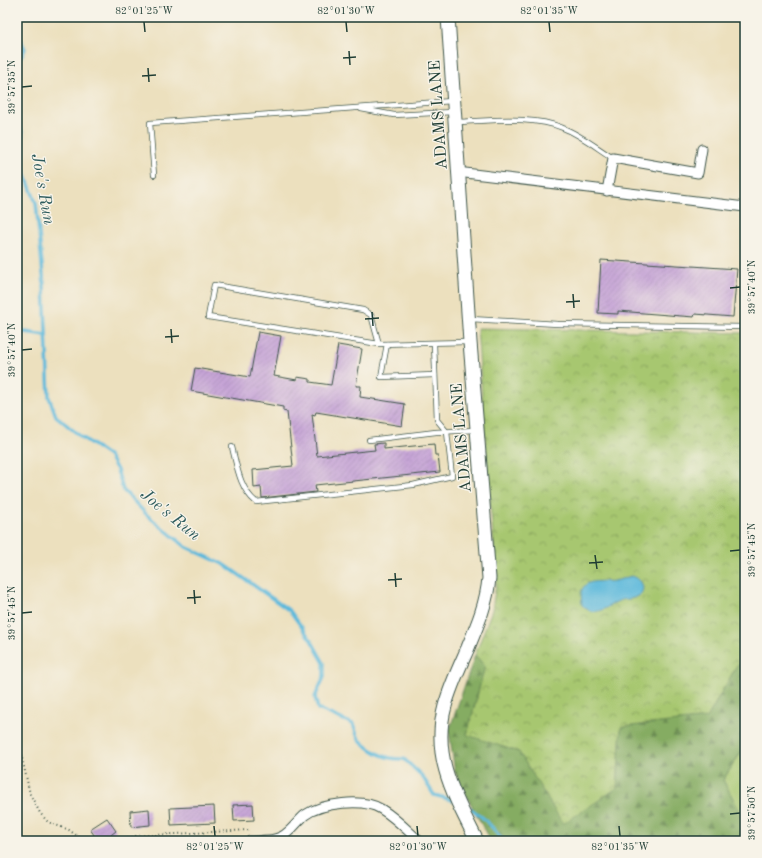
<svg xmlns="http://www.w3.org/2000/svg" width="762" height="858" font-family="'Old Standard TT',serif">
	<defs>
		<pattern id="forest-firs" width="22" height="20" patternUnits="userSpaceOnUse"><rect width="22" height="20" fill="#85ac62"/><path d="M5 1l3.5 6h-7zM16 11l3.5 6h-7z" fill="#6c8d52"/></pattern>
		<pattern id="park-crowns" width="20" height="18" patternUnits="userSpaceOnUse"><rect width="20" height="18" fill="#a7c770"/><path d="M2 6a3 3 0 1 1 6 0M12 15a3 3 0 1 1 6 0" fill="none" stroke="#87a35d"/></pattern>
		<pattern id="building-hatch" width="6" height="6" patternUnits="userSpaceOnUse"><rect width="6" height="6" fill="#c09ad4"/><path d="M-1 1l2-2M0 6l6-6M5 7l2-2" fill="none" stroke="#9b7fad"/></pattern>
	</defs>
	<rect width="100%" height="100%" fill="#f7f3e8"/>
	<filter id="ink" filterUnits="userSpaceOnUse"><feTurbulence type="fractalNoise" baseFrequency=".025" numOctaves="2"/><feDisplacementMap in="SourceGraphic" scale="8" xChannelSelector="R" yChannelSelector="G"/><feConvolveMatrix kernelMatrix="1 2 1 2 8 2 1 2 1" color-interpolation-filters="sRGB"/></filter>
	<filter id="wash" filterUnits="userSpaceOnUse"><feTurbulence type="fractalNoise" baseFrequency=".012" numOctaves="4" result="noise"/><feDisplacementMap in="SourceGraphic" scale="16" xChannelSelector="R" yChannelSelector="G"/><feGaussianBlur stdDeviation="0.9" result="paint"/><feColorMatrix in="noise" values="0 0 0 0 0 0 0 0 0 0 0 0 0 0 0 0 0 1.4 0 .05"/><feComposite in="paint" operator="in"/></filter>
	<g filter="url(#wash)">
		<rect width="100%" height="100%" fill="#ece0be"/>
		<!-- grass -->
		<polygon fill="#a7c770" stroke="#638252" points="745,746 745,821 723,780"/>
		<!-- forest -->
		<polygon fill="url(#forest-firs)" stroke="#52744b" points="475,655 485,666 467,734 519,752 563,823 617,788 621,727 707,718 737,665 745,665 745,746 723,780 745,821 745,841 490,841 455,773 449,731"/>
		<!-- park -->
		<polygon fill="url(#park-crowns)" stroke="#638252" points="477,328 745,333 745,665 737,665 707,718 621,727 617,788 563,824 519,752 467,735 485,666 475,655 492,610 497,578 490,503"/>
		<!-- water -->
		<path fill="#5db9db" stroke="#3e7b88" d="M632,576C640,578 647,587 640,595C635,599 627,599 621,600C607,605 596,620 582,605L581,592C586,577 601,583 614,581C620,580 626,577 632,576Z"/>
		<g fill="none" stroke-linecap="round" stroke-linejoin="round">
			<!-- stream -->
			<g stroke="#5db9db" stroke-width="3.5">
				<polyline points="17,33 25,49 21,57 17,58"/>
				<path d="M17,120L22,133L23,168L36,203L44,285L49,397L56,416L80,436L109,456L117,470L123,490L148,516L186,547L225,565L290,611L311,640L324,663V677L315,697L318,709L353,724C355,729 357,738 361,741C373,753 388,760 404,759L422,776L434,795L452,800"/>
				<polyline points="17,334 25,332 46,335"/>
				<path d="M463,805C480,812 493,827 503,841"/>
			</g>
		</g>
		<g id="blocks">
			<!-- building -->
			<g fill="url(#building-hatch)">
				<polygon points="601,260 737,269 733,317 695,314 694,317 618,311 618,314 598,313"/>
				<polygon points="258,332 281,336 274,376 297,380 297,377 310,379 310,382 331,385 338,345 362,349 356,386 361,386 360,397 405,404 402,426 316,412 315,415 312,414 317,456 375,450 374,444 384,443 384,449 434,444 435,455 438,455 440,472 315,485 316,492 262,498 261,487 254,488 253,470 293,466 287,412 283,411 283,407 191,391 195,368 250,377"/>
				<polygon points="253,804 254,820 234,821 233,805"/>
				<polygon points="214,806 215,823 171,825 170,808"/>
				<polygon points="149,809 150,825 131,827 130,811"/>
				<polygon points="107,818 116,831 103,841 98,841 90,829"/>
			</g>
		</g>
	</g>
	<g filter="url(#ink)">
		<use href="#blocks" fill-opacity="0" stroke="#3e5549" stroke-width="1"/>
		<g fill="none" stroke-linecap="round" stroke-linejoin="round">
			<defs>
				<g id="lane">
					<polyline points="361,109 394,115 453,112"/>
					<path d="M456,122C489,121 533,115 563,128C581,135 597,148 613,158"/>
					<polyline points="154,175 150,123 452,101"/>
					<polyline points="470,319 558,324 745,327"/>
					<polyline points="379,344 208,317 214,285 363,310 371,315 379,344 468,342"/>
					<polyline points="387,344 381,377 435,375"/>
					<polyline points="369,440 436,432 475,430"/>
					<path d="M232,447C237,467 240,489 256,502L413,485L452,476L447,432L437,420L434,344"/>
				</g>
				<g id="street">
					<polyline points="457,172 745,207"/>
					<polyline points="607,191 613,158 698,173 702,149"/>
					<path d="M250,841C263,840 278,842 288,832C294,827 299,820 305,815C322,803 363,798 381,809C396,818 407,830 419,841"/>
				</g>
				<path id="secondary" d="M448,17L470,342L489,578C487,603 477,626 467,650C459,668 450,687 445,706C431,757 455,797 477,841"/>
			</defs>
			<!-- lane casing -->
			<use href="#lane" stroke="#3e5549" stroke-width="6"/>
			<!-- street casing -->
			<use href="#street" stroke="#3e5549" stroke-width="11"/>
			<!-- secondary casing -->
			<use href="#secondary" stroke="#3e5549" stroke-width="15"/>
			<!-- path -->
			<g stroke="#3e5549" stroke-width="2" stroke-dasharray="1 3" stroke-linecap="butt">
				<polyline points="17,735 30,794 40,813 48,822 69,830 84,841"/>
				<polyline points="120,841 136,836 250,830"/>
			</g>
			<!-- lane -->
			<use href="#lane" stroke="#fff" stroke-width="4.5"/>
			<!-- street -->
			<use href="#street" stroke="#fff" stroke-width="9"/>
			<!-- secondary -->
			<use href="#secondary" stroke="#fff" stroke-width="13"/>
		</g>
	</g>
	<!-- ticks -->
	<path fill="none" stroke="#1f3d34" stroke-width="1.5" d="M144,22L145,32M346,22L347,32M549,22L550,32M349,51L350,65M343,58L356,57M148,68L149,82M142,76L156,75M22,87L32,86M730,288L740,287M573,294L574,308M566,302L580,301M372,312L373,326M365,319L379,318M171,329L172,343M165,337L179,336M22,350L32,349M730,551L740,550M595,555L597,569M589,563L603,562M395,573L396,587M388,580L402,579M194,590L195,604M187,598L201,597M22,613L32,612M730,814L740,813M214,826L215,836M417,826L418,836M619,826L620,836"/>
	<g text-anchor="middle" stroke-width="3" stroke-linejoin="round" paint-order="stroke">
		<!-- street labels -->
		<g font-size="16" fill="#1f3d34" stroke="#f7f3e8">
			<text transform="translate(437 115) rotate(-94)" y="6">ADAMS LANE</text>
			<text transform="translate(460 438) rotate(-95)" y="6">ADAMS LANE</text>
		</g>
		<!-- water labels -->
		<g font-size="17" font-style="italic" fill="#2e5c5e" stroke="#f7f3e8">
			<text transform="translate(44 189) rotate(80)" y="6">Joe's Run</text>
			<text transform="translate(171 514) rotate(39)" y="6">Joe's Run</text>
		</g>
	</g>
	<!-- margin -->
	<rect width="762" height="858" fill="none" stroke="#f7f3e8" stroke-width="44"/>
	<rect x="22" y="22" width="718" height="814" fill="none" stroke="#1f3d34" stroke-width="1.5"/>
	<g font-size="10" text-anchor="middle" fill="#1f3d34">
		<text x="144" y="14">82°01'25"W</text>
		<text x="346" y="14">82°01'30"W</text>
		<text x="549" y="14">82°01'35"W</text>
		<text transform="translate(11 87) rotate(-90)" y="4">39°57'35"N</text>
		<text transform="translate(751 287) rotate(-90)" y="4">39°57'40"N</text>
		<text transform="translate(11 350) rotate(-90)" y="4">39°57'40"N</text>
		<text transform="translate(751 550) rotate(-90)" y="4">39°57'45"N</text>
		<text transform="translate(11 613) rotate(-90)" y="4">39°57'45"N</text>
		<text transform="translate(751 813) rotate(-90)" y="4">39°57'50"N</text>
		<text x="215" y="850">82°01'25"W</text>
		<text x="418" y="850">82°01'30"W</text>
		<text x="620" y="850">82°01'35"W</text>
	</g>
</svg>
